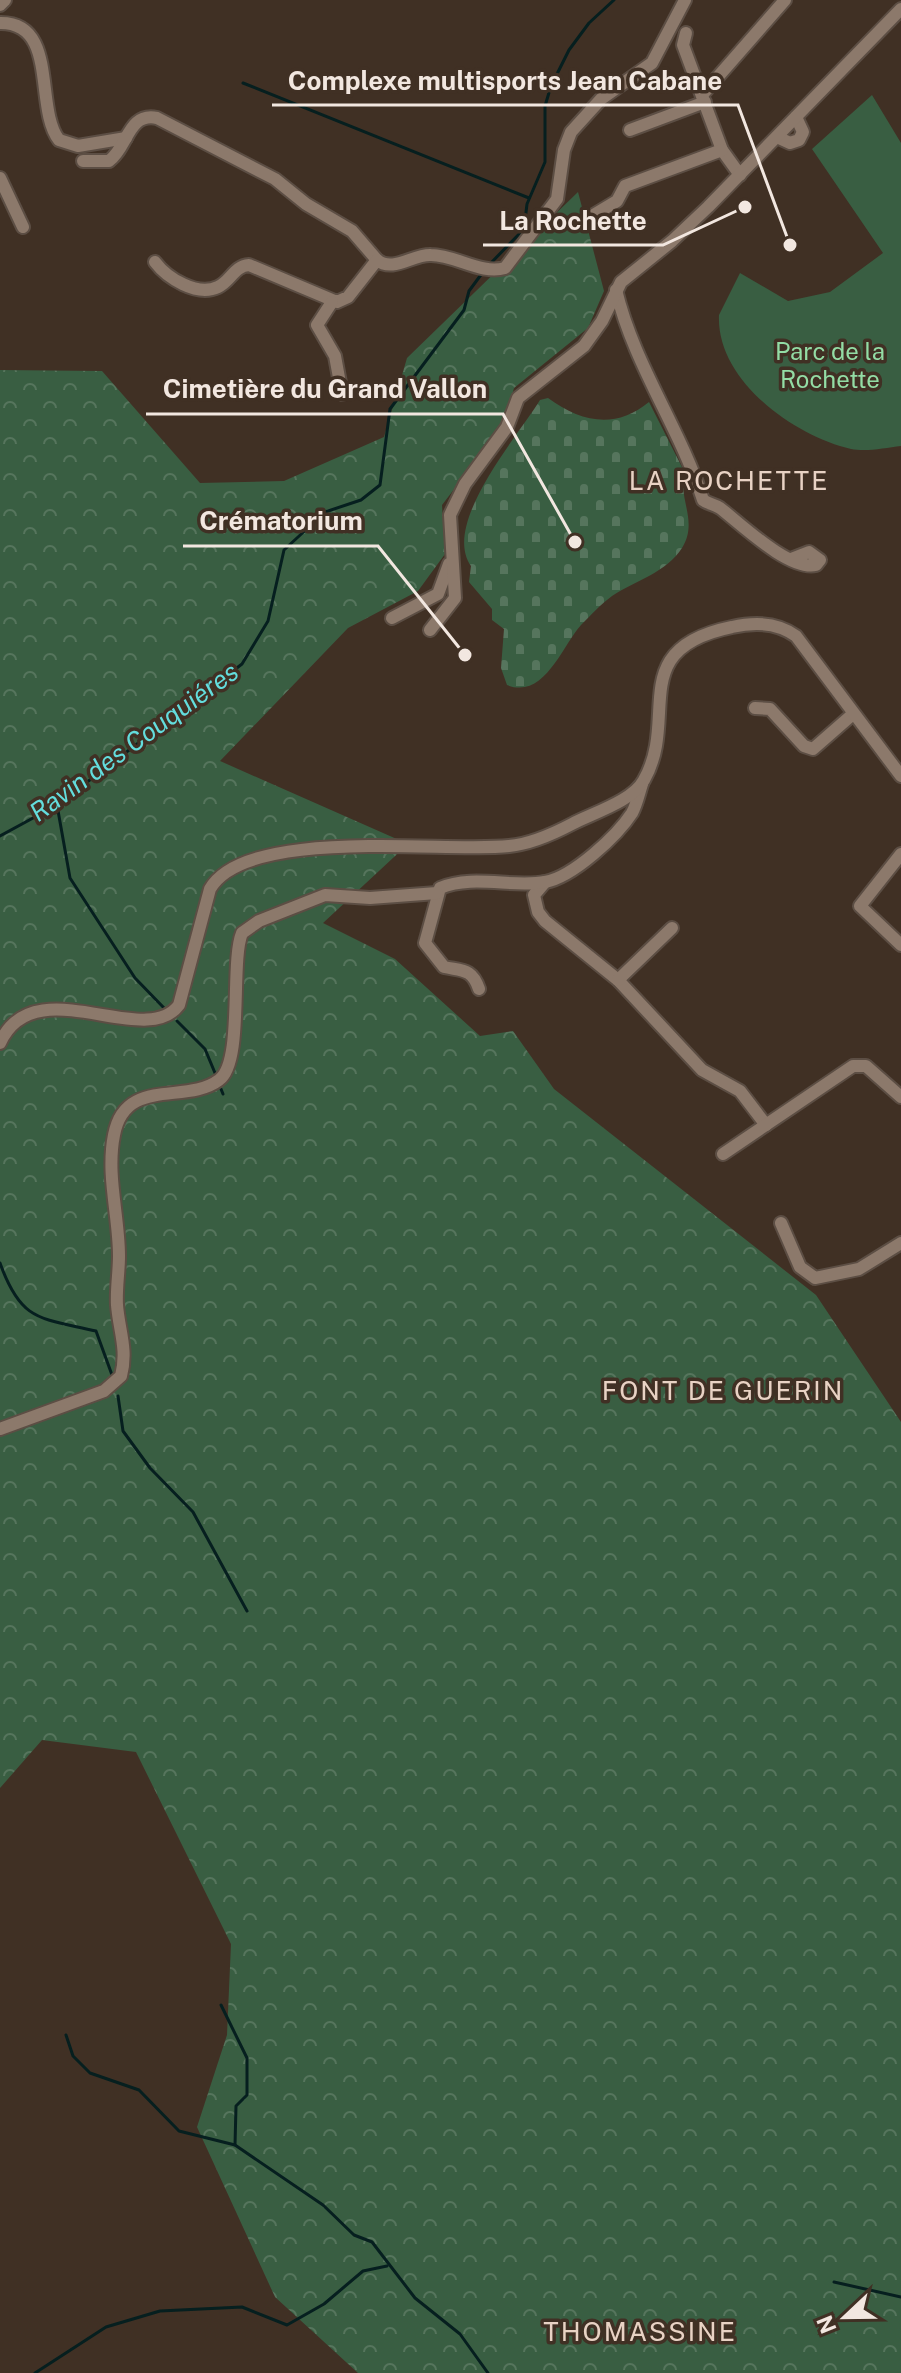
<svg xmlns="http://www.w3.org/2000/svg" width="901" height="2373" font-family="'Public Sans',sans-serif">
	<defs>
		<pattern id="forest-crowns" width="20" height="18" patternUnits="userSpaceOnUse" patternTransform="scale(2)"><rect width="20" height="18" fill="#395e42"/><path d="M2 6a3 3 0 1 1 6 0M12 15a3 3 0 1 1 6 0" fill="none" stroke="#56755d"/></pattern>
		<pattern id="cemetery-stones" width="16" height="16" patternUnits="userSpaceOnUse" patternTransform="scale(2)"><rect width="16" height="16" fill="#395e42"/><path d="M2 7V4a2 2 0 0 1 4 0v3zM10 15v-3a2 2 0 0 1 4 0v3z" fill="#56755d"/></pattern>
	</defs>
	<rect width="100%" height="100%" fill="#403024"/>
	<!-- green -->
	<path fill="#395e42" d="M872,95L901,143V446C885,448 866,452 851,449C794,436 716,380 719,315L740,273L788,301L830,292L883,253L812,149Z"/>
	<!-- forest -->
	<polygon fill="url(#forest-crowns)" points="578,192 604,291 588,328 514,388 504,424 442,505 445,554 418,591 348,628 220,761 408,844 323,923 395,959 480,1036 513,1031 554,1089 816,1295 901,1422 901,2373 358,2373 275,2297 197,2127 227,2035 231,1944 136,1752 42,1740 0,1788 0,370 102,371 200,483 284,481 384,437 407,358"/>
	<!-- cemetery -->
	<path fill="url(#cemetery-stones)" d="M548,398C581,422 615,430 649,402L685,473C677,498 699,521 682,548C667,572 635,581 612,596C601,604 591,615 581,625C562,646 544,700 507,685L501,668L504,629L492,620V609L469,582L471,566C441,524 518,436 540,400Z"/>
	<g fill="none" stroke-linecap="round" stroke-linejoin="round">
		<!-- stream -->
		<g stroke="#061f1f" stroke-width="3">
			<polyline points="243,83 529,198"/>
			<polyline points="488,266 524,229 527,204 545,162 545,106 551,86 569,50 589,23 614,0"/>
			<polyline points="57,805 70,878 135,978 165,1009"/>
			<polyline points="0,836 57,805 242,664 268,621 284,550 325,512 361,500 380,485 390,409 464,310 469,291 483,272"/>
			<polyline points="177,1021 205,1049 215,1073"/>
			<polyline points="221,1089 223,1094"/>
			<path d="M0,1263C21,1322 40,1318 96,1331L112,1375"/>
			<polyline points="118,1396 123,1431 150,1468 193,1512 247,1611"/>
			<polyline points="221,2005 247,2058 247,2095 236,2106 235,2145"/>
			<polyline points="66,2035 73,2056 90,2073 139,2090 179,2131 235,2145 323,2205 354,2235 372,2242 415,2298 460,2334 488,2373"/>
			<polyline points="834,2282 901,2297"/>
			<polyline points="35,2373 106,2327 160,2311 242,2307 287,2325 324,2304 363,2271 387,2266"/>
		</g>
		<defs>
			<g id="minor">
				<polyline points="0,5 5,0"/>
				<path d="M0,23C59,22 34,108 59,140L78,146L126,138"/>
				<polyline points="686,33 683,45 722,150 740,175"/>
				<polyline points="702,95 785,0"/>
				<polyline points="630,130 705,102"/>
				<polyline points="777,137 790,143 799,140 803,132 796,117"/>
				<path d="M83,161H109C128,147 128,112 157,118L275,179L306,204L352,231L377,260"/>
				<polyline points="0,178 23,227"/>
				<polyline points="592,216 617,201 625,186 722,150"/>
				<path d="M155,262C167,278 197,297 218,287C231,281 234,266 249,265L337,302L348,297L377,260C393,273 413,254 431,255C456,255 481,275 505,268L557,199L564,150L571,132L601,99L652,63L685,0"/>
				<path d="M616,290C634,365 680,428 703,500C708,504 714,504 720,508C741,524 789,571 816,565L820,560L809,552L791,559"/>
				<polyline points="332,302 317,325 335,356 342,394"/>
				<polyline points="392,618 438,594 449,564"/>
				<polyline points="430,630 455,598 450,515 465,484 507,427 518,398 584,346 602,321 621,282 672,241 708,207 901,9"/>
				<polyline points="755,708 770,709 804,746 813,749 853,714"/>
				<polyline points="901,854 860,906 901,945"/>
				<polyline points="545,882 534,895 538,912 545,921 618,980 702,1070 740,1091 766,1125"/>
				<polyline points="618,980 672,928"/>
				<path d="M479,989C472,968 462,971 444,967L425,943L440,888C473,874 512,888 545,882C573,877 617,836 632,813C637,804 639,793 642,784"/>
				<path d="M0,1043C34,967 145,1051 179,1005L210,889C246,826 446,853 509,846C531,844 553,834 572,824C593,813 633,801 644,780C680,717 624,649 732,627C754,622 777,622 796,636L901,776"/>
				<polyline points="723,1154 853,1066 866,1066 901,1097"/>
				<polyline points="781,1223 800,1267 815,1278 859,1269 901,1243"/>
				<path d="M0,1429L104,1391L121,1376C128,1349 119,1331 117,1305C116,1289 119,1272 119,1256C119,1216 106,1175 114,1135C125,1076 186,1105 219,1080C244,1062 230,962 242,933L259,921L325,895L370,898L437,893"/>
			</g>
		</defs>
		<!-- minor casing -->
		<use href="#minor" stroke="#5c4e44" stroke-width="16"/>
		<!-- minor -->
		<use href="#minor" stroke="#8c796b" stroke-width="12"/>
	</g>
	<g text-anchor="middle" stroke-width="7" stroke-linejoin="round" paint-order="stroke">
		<!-- park labels -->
		<g font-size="24" fill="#93dda5" stroke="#403024">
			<text x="830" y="360">Parc de la<tspan x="830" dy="28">Rochette</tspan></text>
		</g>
		<!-- neighbourhood labels -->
		<g font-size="26" letter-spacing="2" fill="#e8d2c4" stroke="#403024">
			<text x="729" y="490">LA ROCHETTE</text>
			<text x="723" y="1400">FONT DE GUERIN</text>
			<text x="640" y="2341">THOMASSINE</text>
		</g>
		<!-- water labels -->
		<g font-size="26" font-style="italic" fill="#63dddd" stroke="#403024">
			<text transform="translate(134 742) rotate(-36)" y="9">Ravin des Couquiéres</text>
		</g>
	</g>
	<!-- callouts -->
	<path fill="none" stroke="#f2e7e0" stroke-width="3" d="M790 245L738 105H272M745 207L663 245H483M575 542L503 414H146M465 655L378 546H183"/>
	<g fill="#f2e7e0" stroke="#403024" stroke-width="3">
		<circle cx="790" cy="245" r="8"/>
		<circle cx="745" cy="207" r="8"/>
		<circle cx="575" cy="542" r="8"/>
		<circle cx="465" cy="655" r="8"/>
	</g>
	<g font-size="26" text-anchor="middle" font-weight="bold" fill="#f2e7e0" stroke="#403024" stroke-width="7" stroke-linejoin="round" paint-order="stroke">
		<text x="505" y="90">Complexe multisports Jean Cabane</text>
		<text x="573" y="230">La Rochette</text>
		<text x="325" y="398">Cimetière du Grand Vallon</text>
		<text x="281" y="530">Crématorium</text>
	</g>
	<!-- north arrow -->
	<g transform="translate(845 2317) rotate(248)" stroke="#403024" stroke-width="6" paint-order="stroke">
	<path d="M0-6L14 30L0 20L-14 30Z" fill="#f2e7e0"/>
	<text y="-12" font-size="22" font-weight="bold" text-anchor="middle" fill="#f2e7e0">N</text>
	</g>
</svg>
